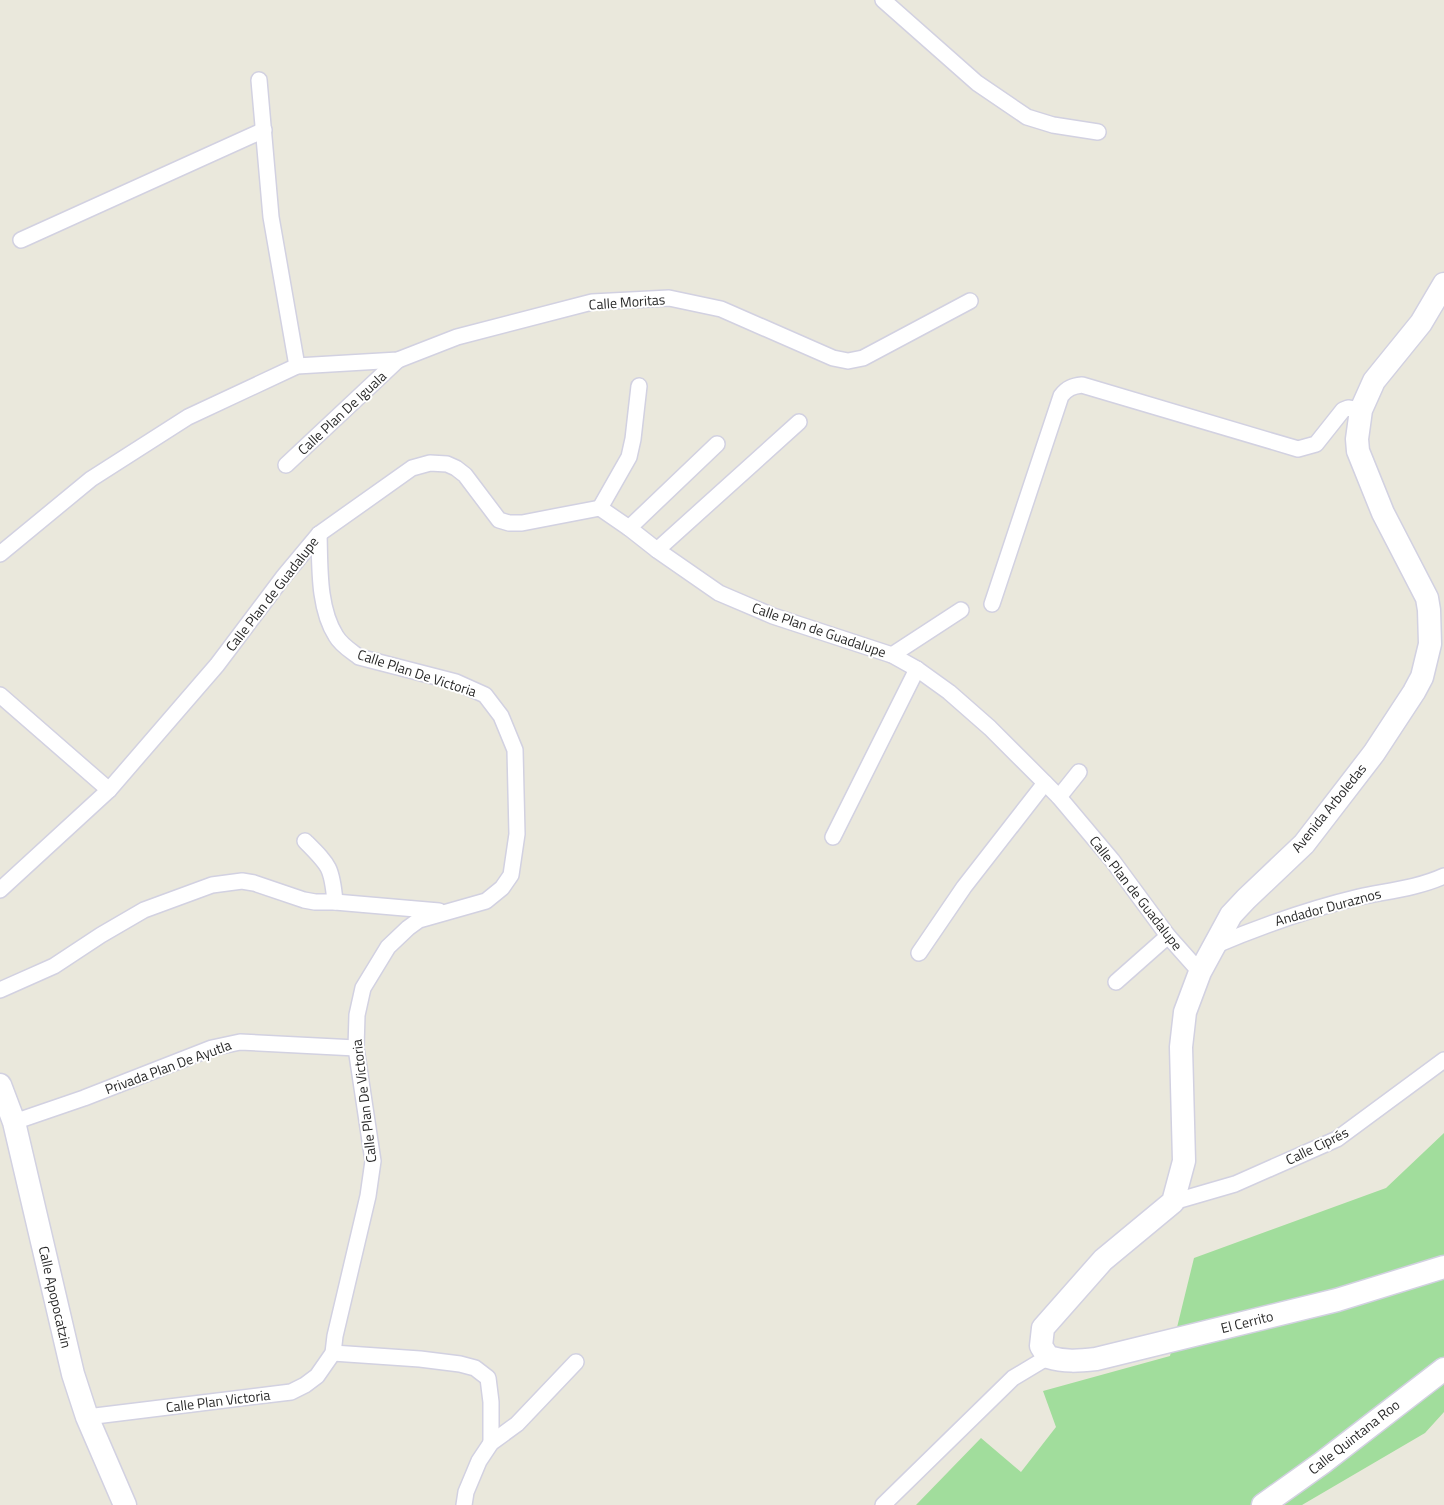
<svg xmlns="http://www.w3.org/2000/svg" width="1444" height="1505" font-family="'Titillium Web',sans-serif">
	<rect width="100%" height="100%" fill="#eae8dc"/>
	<!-- green -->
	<polygon fill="#a1dd9c" points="1444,1133 1444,1412 1425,1433 1302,1505 916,1505 981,1438 1021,1472 1056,1427 1043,1391 1170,1356 1194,1258 1386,1188"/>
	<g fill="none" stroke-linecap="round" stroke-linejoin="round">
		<defs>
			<g id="street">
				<polyline points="883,0 977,83 1027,117 1053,125 1098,132"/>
				<polyline points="259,80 271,217 297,366"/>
				<polyline points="21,240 264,130"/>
				<polyline points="286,465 398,360"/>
				<polyline points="600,508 629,457 633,439 639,386"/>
				<polyline points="629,528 717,444"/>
				<polyline points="657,550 799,422"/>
				<polyline points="0,554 91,479 188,417 297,366 398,360 457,337 592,302 669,298 721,309 833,358 848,361 863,358 970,301"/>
				<path d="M992,604L1061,396C1067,388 1073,386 1082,385L1298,449L1316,444L1343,410L1348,408L1361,410"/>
				<polyline points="892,655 961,610"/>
				<polyline points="0,695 109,790"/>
				<polyline points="1059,797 1079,772"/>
				<polyline points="833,837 917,669"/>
				<path d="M305,841C329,865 332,867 335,902"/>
				<polyline points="0,890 109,790 217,665 284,576 319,534 412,468 430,463 447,464 456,468 465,475 499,520 509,523 522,523 600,508 629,528 657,550 719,593 773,616 892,655 917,669 949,692 990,728 1059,797 1112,860 1168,936 1200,972"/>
				<path d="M1214,946C1261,926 1309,909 1359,897C1387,891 1418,888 1444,876"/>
				<polyline points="919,953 964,887 1045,783"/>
				<polyline points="1116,982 1168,936"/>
				<polyline points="0,990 54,966 101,935 144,910 212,885 242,881 254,883 304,900 315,902 335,902 439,911"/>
				<polyline points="14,1122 84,1098 212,1048 240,1042 356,1048"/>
				<polyline points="1173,1202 1235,1184 1337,1139 1444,1060"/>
				<polyline points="333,1353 420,1359 460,1364 475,1368 488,1378 491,1402 491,1443"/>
				<path d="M87,1417L291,1392L305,1385L317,1376L333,1353L335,1336L368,1196L373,1161L356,1048L357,1015L363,988L388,947L408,928L419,920L486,901L502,888L511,875L517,834L515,750L501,716L485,695L456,682L359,657C351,651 341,645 336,636C318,608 320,566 319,534"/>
				<polyline points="464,1505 466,1492 479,1461 491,1443 517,1424 576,1362"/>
				<polyline points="883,1505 1013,1378 1048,1357"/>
			</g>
			<g id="secondary">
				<path d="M1444,284L1421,323L1374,381L1361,410L1357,439L1358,451L1383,513L1427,598L1429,610L1430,644L1422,677L1414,692L1374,753L1304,844L1246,899L1231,915L1200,972L1185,1012L1181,1047L1184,1161L1173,1202L1103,1260L1043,1328L1041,1346L1048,1357C1065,1362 1078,1361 1096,1359L1337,1300L1444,1267"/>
				<polyline points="0,1085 14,1122 73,1374 87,1417 125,1505"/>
				<polyline points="1263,1505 1322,1463 1444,1369"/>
			</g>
		</defs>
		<!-- street casing -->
		<use href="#street" stroke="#d2d1e1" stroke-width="18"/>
		<!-- secondary casing -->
		<use href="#secondary" stroke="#d2d1e1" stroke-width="25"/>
		<!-- street -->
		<use href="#street" stroke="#fff" stroke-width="15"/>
		<!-- secondary -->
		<use href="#secondary" stroke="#fff" stroke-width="22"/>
	</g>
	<g text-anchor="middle" stroke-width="4" stroke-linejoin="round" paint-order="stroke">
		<!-- street labels -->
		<g font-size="14" fill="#292929" stroke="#fff">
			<text transform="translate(627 302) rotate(-4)" y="5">Calle Moritas</text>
			<text transform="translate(342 413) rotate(-43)" y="5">Calle Plan De Iguala</text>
			<text transform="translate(272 594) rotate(-52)" y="5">Calle Plan de Guadalupe</text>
			<text transform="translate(819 630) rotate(19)" y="5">Calle Plan de Guadalupe</text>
			<text transform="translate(417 673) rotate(18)" y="5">Calle Plan De Victoria</text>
			<text transform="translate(1329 808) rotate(-51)" y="5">Avenida Arboledas</text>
			<text transform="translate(1136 893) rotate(52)" y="5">Calle Plan de Guadalupe</text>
			<text transform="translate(1328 907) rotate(-15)" y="5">Andador Duraznos</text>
			<text transform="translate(168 1067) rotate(-20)" y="5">Privada Plan De Ayutla</text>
			<text transform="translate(364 1101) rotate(-97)" y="5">Calle Plan De Victoria</text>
			<text transform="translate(1317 1146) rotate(-26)" y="5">Calle Ciprés</text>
			<text transform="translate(55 1297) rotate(77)" y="5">Calle Apopocatzin</text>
			<text transform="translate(1247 1322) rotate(-14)" y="5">El Cerrito</text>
			<text transform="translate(218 1401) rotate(-7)" y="5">Calle Plan Victoria</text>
			<text transform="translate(1354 1437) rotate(-38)" y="5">Calle Quintana Roo</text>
		</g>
	</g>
</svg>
